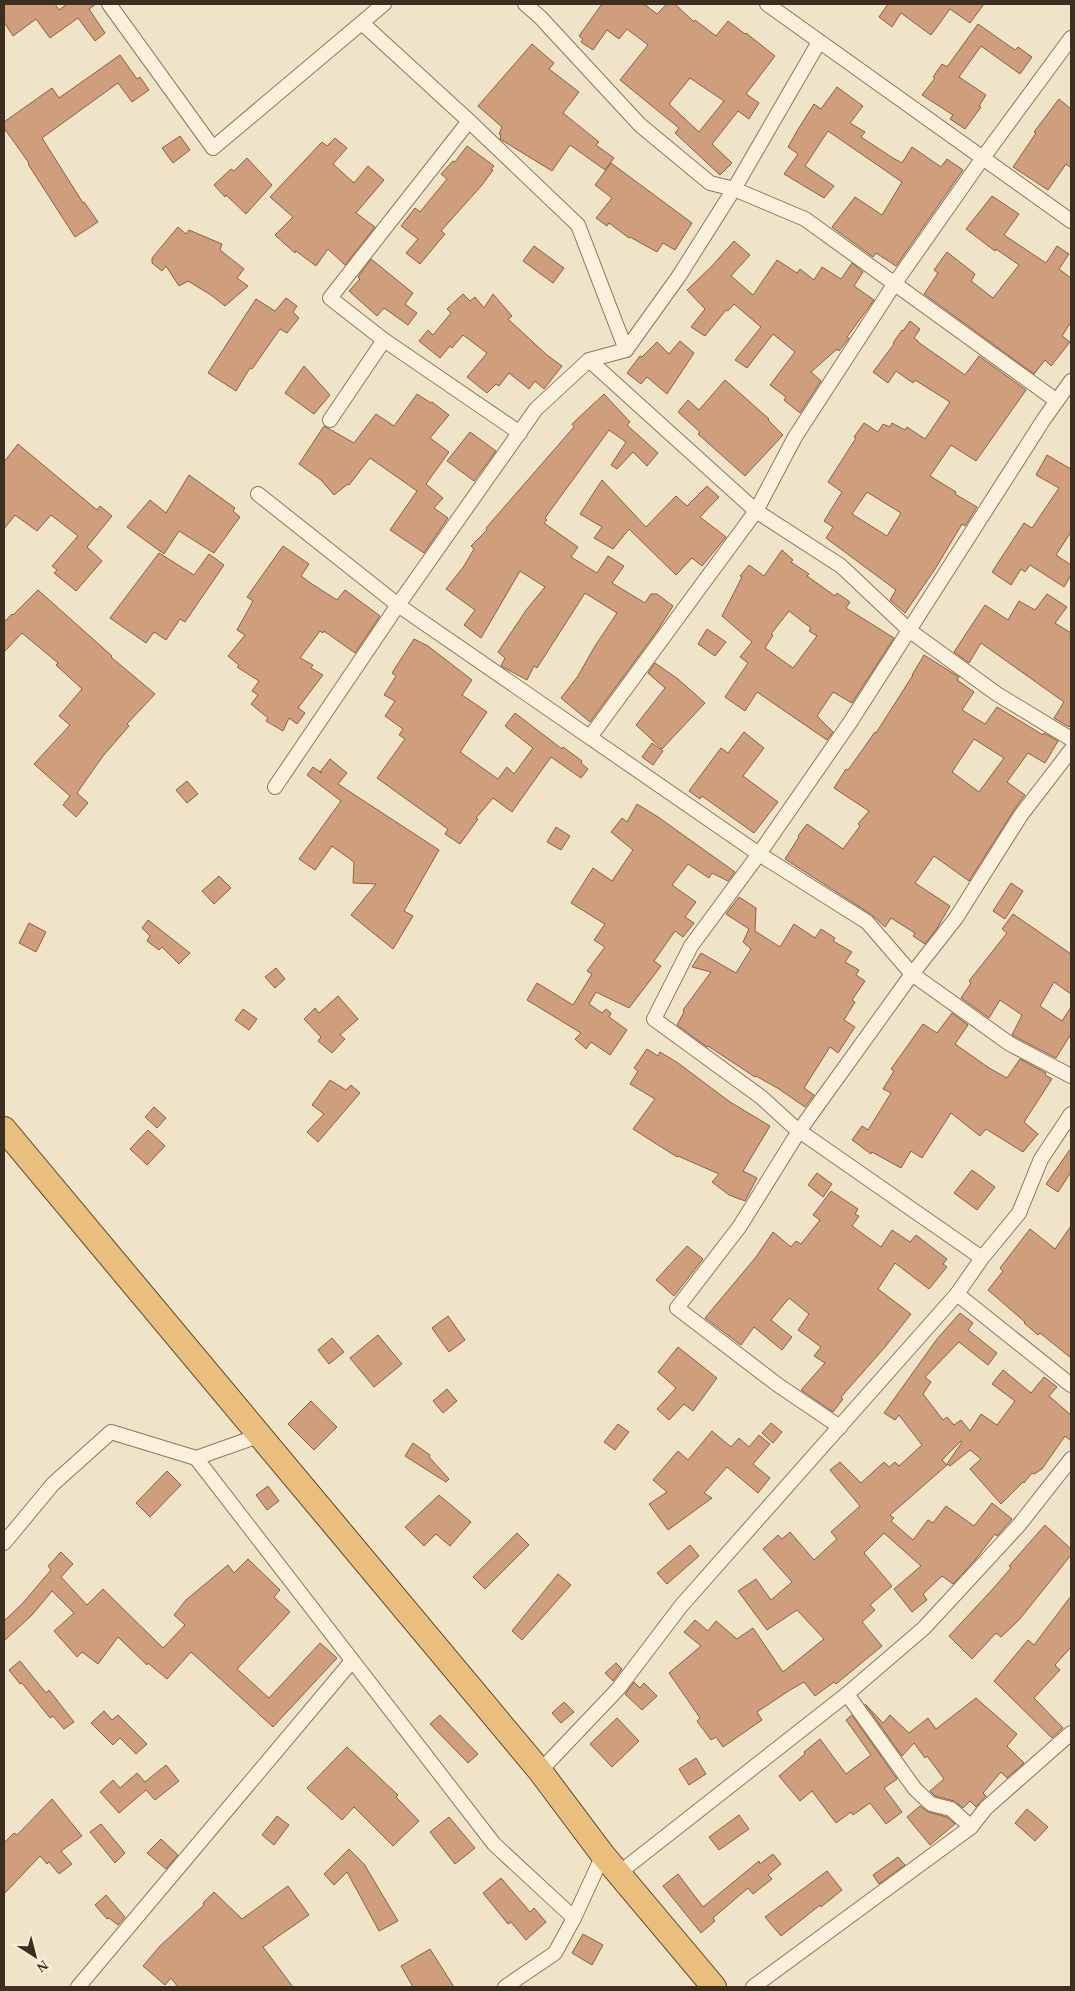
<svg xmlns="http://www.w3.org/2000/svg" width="1075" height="1991" font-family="Georgia,serif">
	<rect width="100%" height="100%" fill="#f0e4c8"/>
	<!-- building -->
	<g fill="#cf9f7d" stroke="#8d5f41" fill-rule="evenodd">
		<polygon points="4,4 55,4 59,10 67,4 96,4 89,9 105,33 95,41 78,18 50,38 36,19 13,36 4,22"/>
		<path d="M602,4H644L657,14L667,4H675L694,22L695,20L716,36L728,21L745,34L746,33L775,56L746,94L759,103L749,119L738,111L712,144L732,163L720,175L675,133L679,128L620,80L648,45L627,29L619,39L607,30L593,50L581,42L583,39L579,36ZM690,78L724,101L699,132L669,104Z"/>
		<polygon points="888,4 984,4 970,23 950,9 931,35 901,13 892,27 879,17"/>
		<polygon points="978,24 1015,50 1018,47 1032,57 1020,74 981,46 959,77 986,95 979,106 981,107 965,129 950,119 953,115 922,95 935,78 933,77 942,64 947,67"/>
		<polygon points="532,44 554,63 549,69 579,92 563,113 599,142 596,145 614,158 605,170 570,145 552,171 500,139 501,135 499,134 502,127 478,106"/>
		<polygon points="120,55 137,79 140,77 149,90 132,102 118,83 42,138 83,203 84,202 98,222 75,237 28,164 29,163 4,128 4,122 52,88 59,98"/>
		<polygon points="837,87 863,106 850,123 865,132 861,137 893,158 902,163 912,147 941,167 947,159 963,170 896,266 876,253 873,257 832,227 855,197 882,215 902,182 828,131 805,166 834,186 824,198 784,174 798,154 788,147 797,131 814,104 821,109"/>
		<polygon points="1059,99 1071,109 1071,168 1066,164 1048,190 1013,167 1036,133 1034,132"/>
		<polygon points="180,136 190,150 173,163 162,148"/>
		<polygon points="335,138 347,148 333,164 354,183 368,166 384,180 356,213 375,227 345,265 328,249 316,266 296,251 295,253 275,235 293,217 270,197 322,142 327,146"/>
		<polygon points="467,146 494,166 491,169 493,170 482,185 441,231 445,234 420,264 406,253 418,239 401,226 415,208 420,212 447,179 441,174 453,161 455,162"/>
		<polygon points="247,158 272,185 246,214 226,195 225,197 214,185 231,169 234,171"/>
		<polygon points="611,163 692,223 675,250 663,243 657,252 630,237 629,238 609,223 607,226 596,218 612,198 595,185"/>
		<polygon points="992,196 1019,214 1004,235 1046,263 1057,246 1069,254 1059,269 1071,278 1071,322 1062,336 1070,342 1051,366 1045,360 1034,374 924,294 938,273 934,270 947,252 975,274 971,281 993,298 1019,265 996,249 995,251 966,229"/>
		<polygon points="178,227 186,234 189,230 222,244 220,250 244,269 237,278 248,286 225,306 211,295 188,281 179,286 166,266 162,271 152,263 152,258"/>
		<polygon points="734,241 750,255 731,276 753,295 777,260 797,273 800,269 814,280 822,267 841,279 852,263 863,272 854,286 874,300 847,337 849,338 839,351 837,349 811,372 821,381 800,413 784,400 786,397 770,385 795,352 773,334 747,368 735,360 761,327 734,304 728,311 726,310 705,336 691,327 705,309 687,290 712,266"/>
		<polygon points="534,246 564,268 553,283 523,261"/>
		<polygon points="371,259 413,293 405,304 417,313 408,325 384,308 377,316 349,291 360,279 358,277"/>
		<polygon points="463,294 470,301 475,297 484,308 493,294 512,316 508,319 547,355 562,366 544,389 535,381 529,389 509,373 499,386 496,384 487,393 467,377 487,353 463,335 452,348 450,346 440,358 419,341 428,330 433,335 451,313 447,309"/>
		<polygon points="286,298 297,306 293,312 299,318 287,333 280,329 252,369 250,368 236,391 208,373 256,299 275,311"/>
		<path d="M910,321L920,329L914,338L918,341V342L965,375L979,356L1026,390L976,461L951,445L930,476L956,492L955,494L977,507L965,526L962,524L935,569L905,613L890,600L896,590L826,538L833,527L824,521L842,492L828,482L856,438L854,437L864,423L878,432L883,424L890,427L892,423L905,430L907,427L925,439L950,402L915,380L913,383L896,371L888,383L873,372L894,344L893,343L902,330L903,331ZM867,492L901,513L887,536L852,514Z"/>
		<polygon points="680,341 694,353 667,394 647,377 641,384 627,373 640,356 642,357 657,342 669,354"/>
		<polygon points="304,366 330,395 314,414 285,393"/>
		<polygon points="725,380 769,419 768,420 783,435 745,476 698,434 700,432 678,412 688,400 699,410"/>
		<polygon points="417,394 431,403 432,402 449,415 430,438 449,452 426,484 443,498 434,508 448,518 424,553 390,530 417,491 370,458 349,485 348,484 334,495 321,480 299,464 324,426 354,443 376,414 394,426"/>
		<polygon points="604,394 630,422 627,425 658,453 647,466 633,452 617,469 611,465 626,442 609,430 545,518 547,520 544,523 578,547 571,557 597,573 608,556 624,566 612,583 645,603 651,594 657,594 673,606 657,631 590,722 561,698 578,676 595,646 617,613 585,593 537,668 534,666 527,680 501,666 505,658 498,652 527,609 545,587 520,571 481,638 464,625 475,610 446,589 464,566 474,549 471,546 487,530 486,528 574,427 572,424"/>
		<polygon points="470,432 496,451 474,481 447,461"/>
		<polygon points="18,444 97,510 100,506 112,516 87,547 102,561 76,591 54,573 57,570 52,566 78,536 51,515 37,531 15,515 4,529 4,462"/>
		<polygon points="1047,455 1071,469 1071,532 1056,555 1071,565 1071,575 1064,587 1030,565 1025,572 1021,569 1011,585 992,572 1024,523 1032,528 1059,488 1036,475"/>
		<polygon points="189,475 235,508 233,511 240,517 214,553 179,531 164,554 127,527 150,500 166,513"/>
		<polygon points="602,480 646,527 676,496 687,506 707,486 719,497 700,517 726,537 702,566 692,558 676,575 629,529 613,549 594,538 602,527 580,514"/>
		<polygon points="283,546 309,564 301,576 312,584 337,600 345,590 380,616 355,653 324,631 323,633 320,631 300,658 313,665 311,668 323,675 298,708 305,713 297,724 289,718 283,731 266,721 268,718 251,704 258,695 252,691 259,681 237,667 239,665 228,656 245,635 237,630 253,601 247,597"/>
		<path d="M782,550L793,560L791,562L809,574L807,576L835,596L837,593L850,602L846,608L894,638L852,703L833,692L817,716L833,732L827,740L757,692L745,711L725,697L748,663L740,657L752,642L722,616L742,577L740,576L749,565L764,576ZM789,611L811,628L809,631L817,636L793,668L765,648L773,635L771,634Z"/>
		<polygon points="159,553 194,575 209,554 224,565 185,622 180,619 166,640 154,632 146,643 110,618"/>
		<polygon points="38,590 112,656 111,657 155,694 127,724 129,726 103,756 77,793 88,803 76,817 63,805 70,796 34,764 70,725 59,716 82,689 56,665 58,663 22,633 4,652 4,622 12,614 13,615"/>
		<polygon points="1047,594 1067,607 1055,623 1071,633 1071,724 1069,727 1054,718 1064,702 981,643 969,663 954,652 985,605 1008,620 1019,601 1035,610"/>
		<polygon points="707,629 726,642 715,656 698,644"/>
		<polygon points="414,639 428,646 472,680 462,695 487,712 460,752 498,779 507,767 514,774 533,748 505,726 515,713 562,749 563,747 582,761 581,763 588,769 581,778 551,757 512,812 493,798 476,818 478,819 460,844 445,834 448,829 377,778 405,739 399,735 403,729 385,716 395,701 384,695 396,676 392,673"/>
		<path d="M924,655L959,677L957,680L974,692L962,710L985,724L997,707L1043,735L1044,733L1058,741L1045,763L1028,753L1007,782L1025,795L1014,810L969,881L934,856L915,883L950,906L936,930L925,944L913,936L915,933L891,918L885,927L872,915L785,859L799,837L798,836L807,824L843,849L860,826L858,824L869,811L834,788L846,769L848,770L875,732L876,733L913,675H912ZM974,739L1004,758L979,792L952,772Z"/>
		<polygon points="655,663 678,679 705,703 662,749 636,725 665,688 648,673"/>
		<polygon points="744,732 764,748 743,776 778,802 754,833 702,796 700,799 689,791 721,748 728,753"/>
		<polygon points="652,743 663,751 653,765 642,757"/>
		<polygon points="330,759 347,773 338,784 439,850 404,911 413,916 393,949 351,915 376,884 353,883 354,862 332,846 315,870 299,859 341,801 307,775 313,767 322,773 320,772"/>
		<polygon points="187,781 198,794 187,803 176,790"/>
		<polygon points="637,804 658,817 735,872 728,881 712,873 709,878 688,864 672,885 696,902 685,917 694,923 683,937 675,931 654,961 661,966 629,1008 596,992 589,1004 602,1013 606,1009 611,1013 609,1017 627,1030 610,1055 591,1042 586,1049 575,1039 581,1033 527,1000 537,983 573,1005 592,974 587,971 605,947 594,940 605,924 571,903 593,868 612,881 633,850 611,832 622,818 627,822"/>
		<polygon points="556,827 570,836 561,850 547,842"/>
		<polygon points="219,876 231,888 214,904 202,891"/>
		<polygon points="1011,883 1023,891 1005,919 993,911"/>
		<polygon points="739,897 756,908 755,931 780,947 794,924 815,938 821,929 835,938 833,941 852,952 845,962 859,970 856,975 865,981 852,1000 855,1002 844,1020 855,1027 838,1053 830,1047 804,1088 814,1095 805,1107 779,1089 756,1076 755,1077 708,1046 707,1047 677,1025 684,1012 683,1010 711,972 692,967 701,953 736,973 751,949 743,942 749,929 726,914"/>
		<polygon points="1013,914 1071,954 1071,994 1054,982 1040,1006 1062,1021 1071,1007 1071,1034 1056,1058 1012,1035 1022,1015 1000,1000 989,1018 961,998 971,983 969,981 1007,933 1002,929"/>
		<polygon points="148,920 190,953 179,964 162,947 159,950 147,941 150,936 142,928"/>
		<polygon points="29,923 46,932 36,952 19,943"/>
		<polygon points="276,968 285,979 275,988 265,977"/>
		<polygon points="338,996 358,1019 340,1035 345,1039 332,1053 318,1041 321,1037 304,1019 315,1008 319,1013"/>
		<polygon points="243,1009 257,1019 249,1030 235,1020"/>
		<polygon points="952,1013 968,1025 955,1044 989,1068 1007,1078 1020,1059 1046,1073 1045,1075 1052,1079 1024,1122 1038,1134 1023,1152 986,1129 980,1136 951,1113 922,1158 911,1151 901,1168 872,1152 871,1154 852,1140 862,1126 868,1130 891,1093 883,1089 894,1071 891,1069 923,1024 937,1033"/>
		<polygon points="647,1049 658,1056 660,1052 678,1063 730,1102 770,1126 743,1171 757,1178 745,1201 729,1195 712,1182 719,1174 678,1156 677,1157 633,1129 655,1099 630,1084 638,1071 634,1068"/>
		<polygon points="330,1080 346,1090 351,1085 360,1093 318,1142 307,1132 324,1114 312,1105"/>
		<polygon points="154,1107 166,1118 157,1128 145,1117"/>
		<polygon points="148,1130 165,1146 147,1165 130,1149"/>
		<polygon points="1071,1148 1071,1172 1058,1192 1046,1184"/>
		<polygon points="972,1170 995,1187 977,1210 954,1193"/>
		<polygon points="817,1173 832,1184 823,1197 808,1185"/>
		<polygon points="831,1191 858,1209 855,1214 859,1216 852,1226 881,1247 892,1230 910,1242 916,1235 947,1259 943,1264 947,1267 929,1289 895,1263 878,1289 911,1314 885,1347 841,1397 843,1399 833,1412 801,1390 825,1363 814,1356 821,1347 798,1330 809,1314 789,1298 771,1320 792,1337 782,1350 754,1327 741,1345 705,1318 756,1257 773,1232 791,1247 796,1241 801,1244 820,1220 813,1215"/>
		<polygon points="1071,1226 1071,1358 1040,1333 1038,1335 1024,1323 1025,1322 988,1290 1003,1271 1000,1268 1030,1229 1055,1249"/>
		<polygon points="687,1246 703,1259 674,1296 656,1280"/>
		<polygon points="960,1313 973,1323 968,1330 997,1353 988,1365 959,1342 925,1377 931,1382 923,1394 943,1420 947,1417 954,1425 961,1420 970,1431 981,1414 997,1425 1015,1401 992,1384 1003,1370 1031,1393 1044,1377 1057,1387 1049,1396 1071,1415 1071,1441 1065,1436 1042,1469 1034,1474 1032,1473 1024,1483 1023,1482 1001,1504 970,1469 981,1459 970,1450 950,1466 947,1464 962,1442 961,1441 942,1460 947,1465 890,1515 894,1518 891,1521 913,1540 928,1520 933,1523 946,1506 974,1526 992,1503 1012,1519 997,1536 995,1534 975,1560 953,1584 942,1576 923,1594 927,1600 912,1612 894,1589 921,1566 884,1533 864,1553 892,1586 870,1605 875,1610 862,1622 882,1646 836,1684 834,1682 815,1696 804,1682 790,1690 757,1712 762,1720 723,1747 716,1737 711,1740 697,1721 700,1718 669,1673 701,1646 684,1632 695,1620 708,1631 716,1621 737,1639 753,1628 783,1672 824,1639 797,1610 767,1630 738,1591 756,1579 771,1600 792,1582 763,1549 778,1535 782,1539 790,1532 814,1560 837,1539 831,1532 860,1506 830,1470 840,1462 861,1483 884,1462 889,1467 895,1462 899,1466 922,1445 899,1415 895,1420 884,1413 937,1339"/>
		<polygon points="448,1316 465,1340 449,1352 432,1328"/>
		<polygon points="378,1335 402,1364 374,1387 350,1358"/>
		<polygon points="332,1338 344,1352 329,1364 318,1350"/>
		<polygon points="678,1347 717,1378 693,1411 684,1404 669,1420 657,1409 676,1388 658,1372"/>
		<polygon points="447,1389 457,1401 443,1413 433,1401"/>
		<polygon points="311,1401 337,1427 314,1450 288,1424"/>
		<polygon points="771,1423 782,1432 773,1443 762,1433"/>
		<polygon points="618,1424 629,1432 615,1450 604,1442"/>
		<polygon points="712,1431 731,1447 739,1438 749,1447 759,1435 770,1444 753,1464 770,1478 758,1493 727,1467 704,1493 712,1498 668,1530 649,1504 667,1492 653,1480 678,1451 688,1460"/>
		<polygon points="413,1443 430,1455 429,1457 449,1479 446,1482 405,1456"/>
		<polygon points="167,1471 181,1485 150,1517 136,1503"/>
		<polygon points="268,1486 279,1501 267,1510 256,1495"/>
		<polygon points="439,1495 471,1522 450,1546 436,1534 424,1546 405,1527"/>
		<polygon points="1045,1525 1071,1549 1071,1555 1019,1620 1001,1637 996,1633 972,1659 949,1636 991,1591 1011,1568 1009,1566"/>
		<polygon points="517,1533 529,1545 485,1589 473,1577"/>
		<polygon points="690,1545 699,1556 667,1584 657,1573"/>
		<polygon points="61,1552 73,1564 61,1577 87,1605 103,1589 163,1648 185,1625 174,1615 186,1600 228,1565 234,1573 248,1559 280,1590 274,1597 290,1612 237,1669 269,1698 320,1643 337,1658 273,1727 191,1652 167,1679 148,1663 147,1665 118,1637 98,1664 82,1652 77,1657 54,1631 74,1613 52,1591 32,1615 4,1641 4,1621 22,1604 51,1570 48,1566"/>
		<polygon points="558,1574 571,1585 522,1640 512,1631"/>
		<polygon points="1071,1596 1071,1647 1055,1665 1060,1670 1034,1698 1063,1728 1052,1738 994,1681 1028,1640 1034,1645"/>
		<polygon points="20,1661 46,1693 49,1690 74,1722 64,1729 53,1716 50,1718 22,1683 20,1684 9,1670"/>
		<polygon points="616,1663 622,1669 613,1681 605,1673"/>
		<polygon points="634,1682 640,1688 644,1683 657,1696 642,1710 625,1694"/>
		<polygon points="976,1698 1017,1734 1007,1746 1024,1763 1007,1778 1001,1772 983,1793 986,1796 976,1807 970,1801 963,1808 954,1801 935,1796 930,1791 944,1779 927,1756 925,1758 914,1743 902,1756 865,1704 883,1723 890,1715 909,1733 928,1718 936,1729"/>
		<polygon points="564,1702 574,1712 561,1723 552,1713"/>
		<polygon points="104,1711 112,1720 118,1715 147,1744 136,1754 120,1738 113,1745 91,1723"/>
		<polygon points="440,1715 478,1754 468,1763 430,1724"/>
		<polygon points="852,1715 897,1779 884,1788 902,1812 886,1824 870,1803 853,1815 851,1812 836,1823 812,1791 800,1801 779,1776 805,1754 804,1752 820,1739 846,1774 871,1755 846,1720"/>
		<polygon points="617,1718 639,1741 612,1767 590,1744"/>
		<polygon points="347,1747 398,1795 396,1797 419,1821 393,1846 354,1807 342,1820 307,1788"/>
		<polygon points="696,1758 706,1774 689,1785 679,1769"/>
		<polygon points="166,1765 179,1781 155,1800 146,1790 119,1813 100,1792 113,1780 120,1788 137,1773 145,1782"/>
		<polygon points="52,1799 82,1836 61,1851 72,1864 59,1874 49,1862 47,1864 40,1856 4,1894 4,1843 14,1833 17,1835"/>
		<polygon points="920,1806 928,1812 947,1817 955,1824 930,1845 907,1817"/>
		<polygon points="1027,1809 1048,1827 1035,1841 1015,1823"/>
		<polygon points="739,1815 749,1829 719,1850 709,1837"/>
		<polygon points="277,1816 289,1825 274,1845 262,1835"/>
		<polygon points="449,1817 475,1848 455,1864 430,1832"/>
		<polygon points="101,1824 125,1853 115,1863 90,1832"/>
		<polygon points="161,1839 178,1855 166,1869 147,1853"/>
		<polygon points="349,1849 364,1864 398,1921 379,1931 347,1872 334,1885 324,1874"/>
		<polygon points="773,1854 781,1864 768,1875 772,1879 753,1894 748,1888 713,1918 715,1921 701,1933 663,1886 678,1874 703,1907 759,1861 760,1864"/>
		<polygon points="898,1857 905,1865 879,1884 873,1875"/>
		<polygon points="827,1871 842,1890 821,1907 820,1905 781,1936 765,1917"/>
		<polygon points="501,1878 530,1912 534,1908 546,1922 526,1940 511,1922 508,1924 483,1893"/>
		<polygon points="288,1886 309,1915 263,1947 293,1987 178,1987 171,1978 165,1985 143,1966 160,1946 204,1905 203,1903 214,1892 242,1919"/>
		<polygon points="106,1895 125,1917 118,1925 109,1918 107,1919 95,1905"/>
		<polygon points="583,1934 603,1945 592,1965 572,1953"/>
		<polygon points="430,1949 454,1987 413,1987 401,1966"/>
	</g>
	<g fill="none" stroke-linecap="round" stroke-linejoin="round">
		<defs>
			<g id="minor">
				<polyline points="109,4 213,148 384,4"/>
				<polyline points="525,4 540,17 640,125 710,183 734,189 805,219 1057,401"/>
				<polyline points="767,4 1071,221"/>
				<polyline points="362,23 469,121 578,225 626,350"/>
				<polyline points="469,121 330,298 384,340 520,433"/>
				<polyline points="589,360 756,511 841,566 910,631 997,694 1071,739"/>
				<polyline points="330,420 384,340"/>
				<polyline points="258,494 398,605 759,854 867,922 912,974 1010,1044 1071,1076"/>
				<polyline points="590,737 756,511 795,437 895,283 982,159 1071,38"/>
				<polyline points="275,787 398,605 536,409 589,360 626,350 679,276 734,189 819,42"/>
				<polyline points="982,1258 795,1128 761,1097 654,1019 691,946 759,854 851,721 1044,419 1071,381"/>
				<polyline points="957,1294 1071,1385"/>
				<polyline points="840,1427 778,1385 677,1308 740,1226 799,1131 912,974 956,918 1021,815 1071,750"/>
				<polyline points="196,1458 494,1844 574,1918 603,1855"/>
				<polyline points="4,1543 53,1484 111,1432 196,1458 258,1436"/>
				<polyline points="847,1694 915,1789 931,1804 951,1809 971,1827"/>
				<polyline points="540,1771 618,1689 681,1606 957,1294 982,1258 1019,1213 1041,1159 1071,1114"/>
				<polyline points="619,1873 847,1694 924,1628 1019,1525 1071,1459"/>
				<polyline points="78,1987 352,1661"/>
				<polyline points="505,1987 555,1953 574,1918"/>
				<polyline points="753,1987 971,1827 986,1808 1071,1733"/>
			</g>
			<polyline id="trunk" points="4,1129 540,1771 603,1855 714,1987"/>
		</defs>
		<!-- minor casing -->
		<use href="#minor" stroke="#8d765c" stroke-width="16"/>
		<!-- trunk casing -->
		<use href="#trunk" stroke="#5b4430" stroke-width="26"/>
		<!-- minor -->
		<use href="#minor" stroke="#faf1dc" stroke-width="14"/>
		<!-- trunk -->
		<use href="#trunk" stroke="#eabe7c" stroke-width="24"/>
	</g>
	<!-- border -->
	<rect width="1075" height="1991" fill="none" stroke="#3d2e20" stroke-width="10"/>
	<!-- north arrow -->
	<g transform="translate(35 1956) rotate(144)" stroke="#f7eed8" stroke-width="4" paint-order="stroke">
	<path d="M0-4L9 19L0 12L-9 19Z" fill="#3d2e20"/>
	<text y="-8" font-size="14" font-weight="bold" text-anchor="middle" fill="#3d2e20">N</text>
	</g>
</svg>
